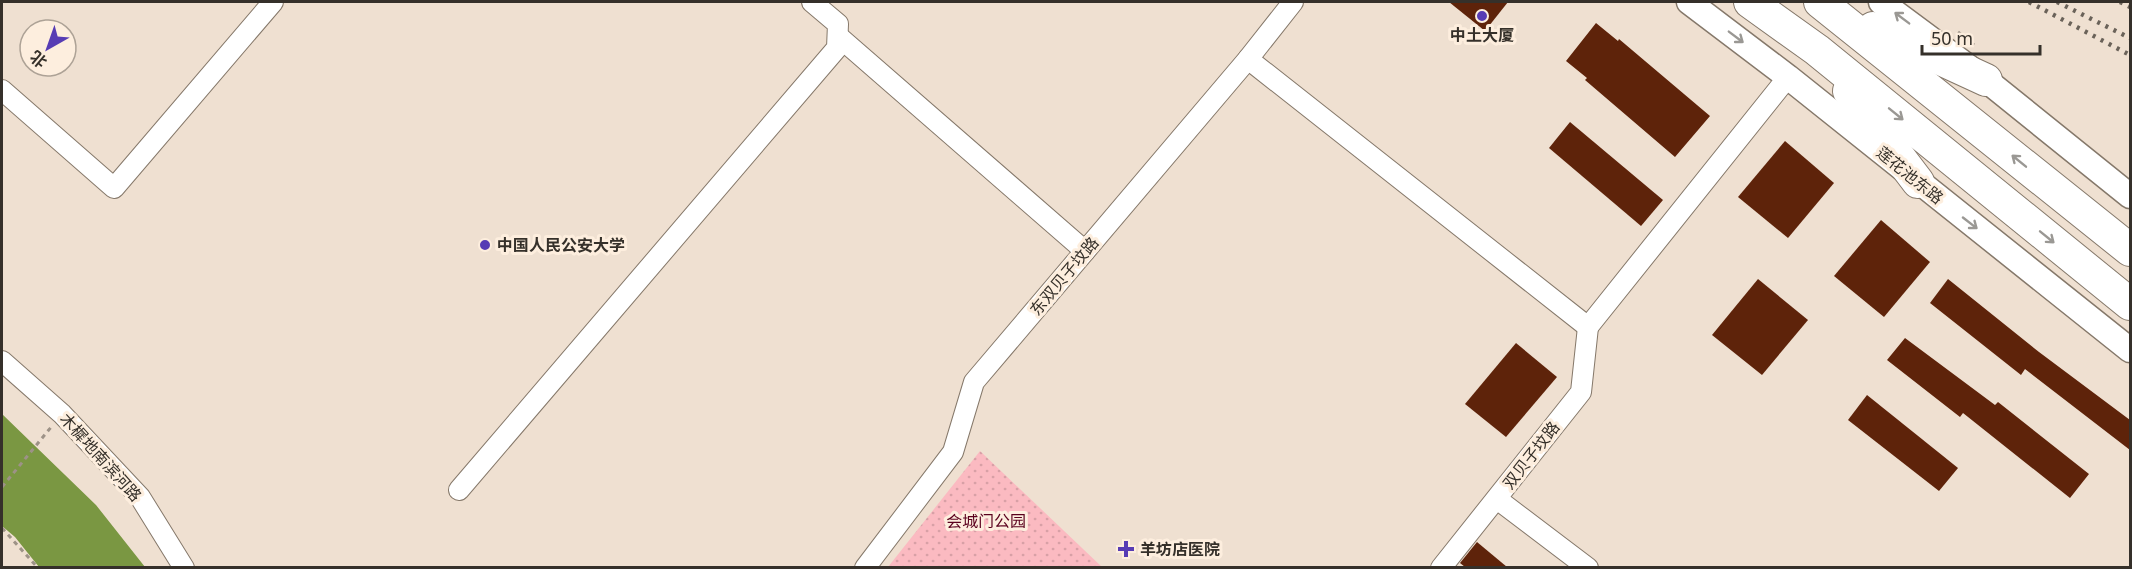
<svg xmlns="http://www.w3.org/2000/svg" width="2132" height="569" font-family="'Noto Sans','Noto Sans SC',sans-serif">
	<defs>
		<pattern id="park-dots" width="8" height="8" patternUnits="userSpaceOnUse" patternTransform="scale(1.5)"><rect width="8" height="8" fill="#fbbac1"/><path d="M2 2h.1M6 6h.1" fill="none" stroke="#d8a0a6" stroke-width="1.8" stroke-linecap="round"/></pattern>
	</defs>
	<rect width="100%" height="100%" fill="#efe0d1"/>
	<!-- park -->
	<polygon fill="url(#park-dots)" points="980,451 1102,567 888,567"/>
	<!-- water -->
	<polygon fill="#7a9742" points="2,414 96,505 145,567 39,567 15,537 2,526"/>
	<!-- building -->
	<g fill="#5e230a">
		<polygon points="1449,2 1508,2 1485,31"/>
		<polygon points="1596,23 1618,41 1619,39 1710,116 1675,157 1585,80 1587,78 1566,61"/>
		<polygon points="1570,122 1663,200 1641,226 1549,148"/>
		<polygon points="1785,141 1834,183 1788,238 1738,197"/>
		<polygon points="1881,220 1930,262 1884,317 1834,276"/>
		<polygon points="1758,279 1808,320 1762,375 1712,335"/>
		<polygon points="1948,279 2039,352 2130,420 2130,450 2025,369 2021,375 1930,303"/>
		<polygon points="1905,338 1995,405 1998,402 2089,474 2070,498 1963,413 1960,417 1887,360"/>
		<polygon points="1516,343 1557,377 1506,437 1465,404"/>
		<polygon points="1867,395 1958,468 1939,491 1848,420"/>
		<polygon points="1477,542 1507,567 1465,567 1460,563"/>
	</g>
	<g fill="none" stroke-linecap="round" stroke-linejoin="round">
		<defs>
			<g id="minor">
				<polyline points="838,36 1085,251"/>
				<polyline points="1248,59 1588,327 1788,77"/>
				<polyline points="2,90 114,188 273,2"/>
				<polyline points="2,361 62,414 140,497 184,568"/>
				<polyline points="459,490 837,48 838,24 812,2"/>
				<polyline points="1497,499 1588,568"/>
				<polyline points="865,568 953,452 974,382 1248,59 1293,2"/>
				<polyline points="1441,568 1581,392 1588,327"/>
			</g>
			<g id="tertiary">
				<polyline points="1689,2 1788,77 2130,350"/>
				<polyline points="1881,2 1986,80 2130,196"/>
			</g>
			<g id="trunk">
				<polyline points="1750,2 1817,50 2130,304"/>
				<polyline points="1820,2 2130,250"/>
				<polyline points="1873,28 1986,80"/>
				<polyline points="1849,91 1918,182"/>
			</g>
		</defs>
		<!-- minor casing -->
		<use href="#minor" stroke="#85786a" stroke-width="22"/>
		<!-- tertiary casing -->
		<use href="#tertiary" stroke="#85786a" stroke-width="27"/>
		<!-- trunk casing -->
		<use href="#trunk" stroke="#85786a" stroke-width="34"/>
		<!-- path -->
		<g stroke="#9d9287" stroke-width="3" stroke-dasharray="4.5 4.5" stroke-linecap="butt">
			<polyline points="1958,32 1974,45"/>
			<polyline points="2,487 52,426"/>
			<polyline points="2,528 38,568"/>
		</g>
		<!-- minor -->
		<use href="#minor" stroke="#fff" stroke-width="20"/>
		<!-- tertiary -->
		<use href="#tertiary" stroke="#fff" stroke-width="24"/>
		<!-- trunk -->
		<use href="#trunk" stroke="#fff" stroke-width="32"/>
		<!-- rail -->
		<g stroke="#6a6259" stroke-width="4.5" stroke-dasharray="3 6" stroke-linecap="butt">
			<polyline points="2029,2 2130,55"/>
			<polyline points="2057,2 2130,38"/>
			<polyline points="2120,2 2130,7"/>
		</g>
	</g>
	<!-- one-way arrows -->
	<defs><path id="oneway-shaft" d="M-6 0H5M1.5-3L5.5 0L1.5 3" fill="none" stroke-width="1.6" stroke-linecap="round" stroke-linejoin="round" transform="scale(1.5)"/></defs>
	<g stroke="#9a9894">
		<use href="#oneway-shaft" transform="translate(1902 18) rotate(-143)"/>
		<use href="#oneway-shaft" transform="translate(1736 37) rotate(37)"/>
		<use href="#oneway-shaft" transform="translate(1896 114) rotate(39)"/>
		<use href="#oneway-shaft" transform="translate(2019 161) rotate(-141)"/>
		<use href="#oneway-shaft" transform="translate(1970 223) rotate(38)"/>
		<use href="#oneway-shaft" transform="translate(2047 237) rotate(39)"/>
	</g>
	<!-- markers -->
	<g fill="#573cb4" stroke="#fdeede" stroke-width="2">
		<circle cx="1482" cy="16" r="6"/>
		<circle cx="485" cy="245" r="6"/>
		<path d="M1123 540h6v6h6v6h-6v6h-6v-6h-6v-6h6z"/>
	</g>
	<g text-anchor="middle" stroke-width="6" stroke-linejoin="round" paint-order="stroke">
		<!-- poi labels -->
		<g font-size="16" font-weight="bold" fill="#35302a" stroke="#fdeede" text-anchor="start">
			<text x="1482" y="41" text-anchor="middle">中土大厦</text>
			<text x="497" y="251">中国人民公安大学</text>
			<text x="1140" y="555">羊坊店医院</text>
		</g>
		<!-- street labels -->
		<g font-size="16" fill="#35302a" stroke="#fdeede">
			<text transform="translate(1910 175) rotate(39)" y="6">莲花池东路</text>
			<text transform="translate(1064 276) rotate(-50)" y="6">东双贝子坟路</text>
			<text transform="translate(1531 455) rotate(-52)" y="6">双贝子坟路</text>
			<text transform="translate(101 457) rotate(48)" y="6">木樨地南滨河路</text>
		</g>
		<!-- park labels -->
		<g font-size="16" fill="#5a011d" stroke="#fdeede">
			<text x="986" y="527">会城门公园</text>
		</g>
	</g>
	<!-- border -->
	<rect width="2132" height="569" fill="none" stroke="#35302a" stroke-width="6"/>
	<!-- north arrow -->
	<g transform="translate(48 48) rotate(220)"><circle r="28" fill="#fdeede" stroke="#ada296" stroke-width="1.5"/>
	<path d="M0-4.5L10 22L0 15L-10 22Z" fill="#573cb4"/>
	<text y="-9" font-size="16" font-weight="bold" text-anchor="middle" fill="#35302a">北</text>
	</g>
	<!-- scale -->
	<path d="M1922 45v9h118v-9" fill="none" stroke="#35302a" stroke-width="3"/>
	<text x="1931" y="45" font-size="18" fill="#35302a" stroke="#fdeede" stroke-width="4.5" paint-order="stroke">50 m</text>
</svg>
